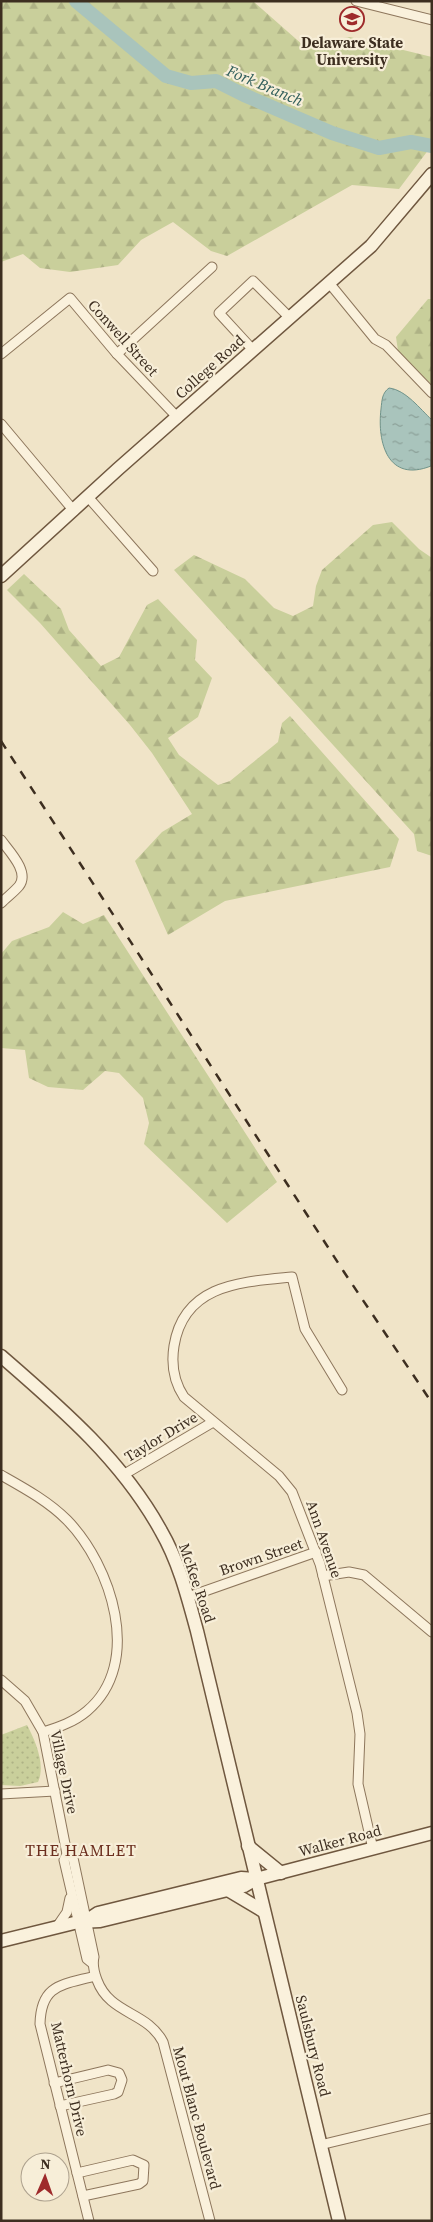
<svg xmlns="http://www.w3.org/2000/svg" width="433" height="2222" font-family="'Source Serif 4',serif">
	<defs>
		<pattern id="grass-dots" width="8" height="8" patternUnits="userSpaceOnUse" patternTransform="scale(1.25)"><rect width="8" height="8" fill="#c9cf9b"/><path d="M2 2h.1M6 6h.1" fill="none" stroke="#aeb285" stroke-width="1.8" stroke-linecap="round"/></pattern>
		<pattern id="forest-firs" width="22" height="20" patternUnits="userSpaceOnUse" patternTransform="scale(1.25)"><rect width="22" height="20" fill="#c9cf9b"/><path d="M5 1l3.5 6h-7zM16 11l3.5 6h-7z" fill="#aeb285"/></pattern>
		<pattern id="water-ripples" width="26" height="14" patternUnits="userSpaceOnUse" patternTransform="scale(1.25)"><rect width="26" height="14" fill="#a9c4bc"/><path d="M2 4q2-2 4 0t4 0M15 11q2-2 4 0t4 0" fill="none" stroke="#8ba098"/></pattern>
	</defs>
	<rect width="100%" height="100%" fill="#f0e4c8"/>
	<!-- grass -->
	<path fill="url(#grass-dots)" d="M27,1725C35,1740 46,1765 38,1782L20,1786L1,1785V1735Z"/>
	<!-- forest -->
	<g fill="url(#forest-firs)">
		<polygon points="1,1 253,1 304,46 350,37 432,57 432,145 399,189 352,185 227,256 211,251 173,222 141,240 118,265 70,272 40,268 23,254 1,262"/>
		<polygon points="428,299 432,299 432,385 398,351 396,337"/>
		<polygon points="392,522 419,549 432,558 432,856 417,851 414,834 174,570 194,555 245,579 274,608 293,616 313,606 316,586 322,570 373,525"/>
		<polygon points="24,574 61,609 69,630 101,666 119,657 147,605 158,599 197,640 195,660 212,678 198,717 168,738 179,755 218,785 230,781 278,742 282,723 290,716 399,839 390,867 225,901 168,935 135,861 162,832 192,814 152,753 130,725 40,623 7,590"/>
		<polygon points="63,912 83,924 104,915 277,1182 227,1223 144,1144 149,1123 143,1098 119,1073 105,1071 83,1090 48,1087 29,1078 25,1050 1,1048 1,954 12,941 49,927"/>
	</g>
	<!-- water -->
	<path fill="url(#water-ripples)" stroke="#6f938a" d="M389,388C406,390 420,409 432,420L431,466C388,483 377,443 381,409C382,400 382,393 389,388Z"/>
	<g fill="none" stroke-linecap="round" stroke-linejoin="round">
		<!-- river -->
		<polyline stroke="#a9c4bc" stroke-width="14" points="76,1 166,76 191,83 216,81 244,95 332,133 379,148 411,142 432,146"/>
		<defs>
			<g id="street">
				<polyline points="356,1 432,20"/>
				<polyline points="330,284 375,339 386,345 432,393"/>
				<polyline points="253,350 219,313 253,281 290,318"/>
				<polyline points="1,354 70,298 117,354 178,418"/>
				<polyline points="117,354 212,267"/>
				<polyline points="1,424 74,511"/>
				<polyline points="88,497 153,571"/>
				<path d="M1,840C9,851 30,872 19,886C14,892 7,897 1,903"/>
				<path d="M342,1390L305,1329L292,1277C241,1282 184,1284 174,1346C171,1365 174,1382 184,1397L279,1476L292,1492L320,1564L357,1713L360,1734L358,1784L373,1849"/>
				<path d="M1,1475C24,1488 48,1501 67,1520C111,1565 144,1663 87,1711C74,1722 59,1727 43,1732"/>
				<polyline points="123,1475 213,1422"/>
				<polyline points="323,1576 349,1572 364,1575 432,1632"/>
				<polyline points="188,1597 316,1552"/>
				<polyline points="1,1680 25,1701 43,1732 67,1854 64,1860 87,1959 92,1963"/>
				<polyline points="1,1794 55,1791"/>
				<path d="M67,1854L73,1858L94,1957C92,1965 94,1972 97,1980C110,2015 147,2011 163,2042L210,2221"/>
				<polyline points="56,1928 67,1912 70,1898"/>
				<polyline points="54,2083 108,2070 119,2073 122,2080 118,2092 114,2094 60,2106"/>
				<polyline points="320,2145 432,2118"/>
				<polyline points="77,2173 133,2160 144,2165 143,2181 139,2184 83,2196"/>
				<path d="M89,2221L40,2024C41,1984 62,1985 95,1976"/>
			</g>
			<g id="secondary">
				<polyline points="1,576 118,469 371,246 432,174"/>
				<path d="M1,1356C61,1408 122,1460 161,1531C179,1562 188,1598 197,1631L339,2221"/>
				<polyline points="248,1846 281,1873"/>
				<polyline points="228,1890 263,1911"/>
				<polyline points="86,1921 98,1913 241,1878 256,1879"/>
				<polyline points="1,1941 78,1922 100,1921 244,1886 256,1879 432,1833"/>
			</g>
		</defs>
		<!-- street casing -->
		<use href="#street" stroke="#8d765c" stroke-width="11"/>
		<!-- secondary casing -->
		<use href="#secondary" stroke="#6f573f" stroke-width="15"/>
		<!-- street -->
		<use href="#street" stroke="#faf1dc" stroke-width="9"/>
		<!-- secondary -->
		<use href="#secondary" stroke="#faf1dc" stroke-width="12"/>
		<!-- rail -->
		<polyline stroke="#3d2e20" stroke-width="2.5" stroke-dasharray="9 9" stroke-linecap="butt" points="1,741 344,1272 432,1403"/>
	</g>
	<!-- icons -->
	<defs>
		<symbol id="university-ring" viewBox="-11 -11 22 22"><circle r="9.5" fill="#f7eed8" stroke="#9e2a2b" stroke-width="1.5"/><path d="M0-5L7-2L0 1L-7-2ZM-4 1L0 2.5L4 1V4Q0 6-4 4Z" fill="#9e2a2b"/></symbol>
	</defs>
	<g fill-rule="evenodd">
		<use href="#university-ring" x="338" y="5" width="28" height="28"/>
	</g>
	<g text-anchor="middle" stroke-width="4.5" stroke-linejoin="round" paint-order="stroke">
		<!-- poi labels -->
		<g font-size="15" font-weight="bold" fill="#3d2e20" stroke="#f7eed8">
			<text x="352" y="48">Delaware State<tspan x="352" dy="17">University</tspan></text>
		</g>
		<!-- street labels -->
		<g font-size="15" fill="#3d2e20" stroke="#f7eed8">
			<text transform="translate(123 338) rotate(48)" y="5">Conwell Street</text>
			<text transform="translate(210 367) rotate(-42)" y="5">College Road</text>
			<text transform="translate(161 1437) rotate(-31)" y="5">Taylor Drive</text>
			<text transform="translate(324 1539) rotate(71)" y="5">Ann Avenue</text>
			<text transform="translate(261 1557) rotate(-19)" y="5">Brown Street</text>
			<text transform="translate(197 1583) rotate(71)" y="5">McKee Road</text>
			<text transform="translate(64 1772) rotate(78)" y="5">Village Drive</text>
			<text transform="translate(340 1841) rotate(-15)" y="5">Walker Road</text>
			<text transform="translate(313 2046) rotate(76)" y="5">Saulsbury Road</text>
			<text transform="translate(69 2079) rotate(77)" y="5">Matterhorn Drive</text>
			<text transform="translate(197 2118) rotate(75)" y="5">Mout Blanc Boulevard</text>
		</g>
		<!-- water labels -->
		<g font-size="16" font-style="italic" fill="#2f5d5a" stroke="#f7eed8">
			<text transform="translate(265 85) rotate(23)" y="6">Fork Branch</text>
		</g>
		<!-- neighbourhood labels -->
		<g font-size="16" letter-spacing="1" fill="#6b2e1e" stroke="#f7eed8">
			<text x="81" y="1856">THE HAMLET</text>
		</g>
	</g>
	<!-- border -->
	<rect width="433" height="2222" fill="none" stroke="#3d2e20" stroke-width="5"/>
	<!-- north arrow -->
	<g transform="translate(45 2177) rotate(2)"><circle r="24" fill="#f7eed8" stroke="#ada18e"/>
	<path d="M0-4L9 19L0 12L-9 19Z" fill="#9e2a2b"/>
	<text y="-8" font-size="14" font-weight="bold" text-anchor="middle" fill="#3d2e20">N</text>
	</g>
</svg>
